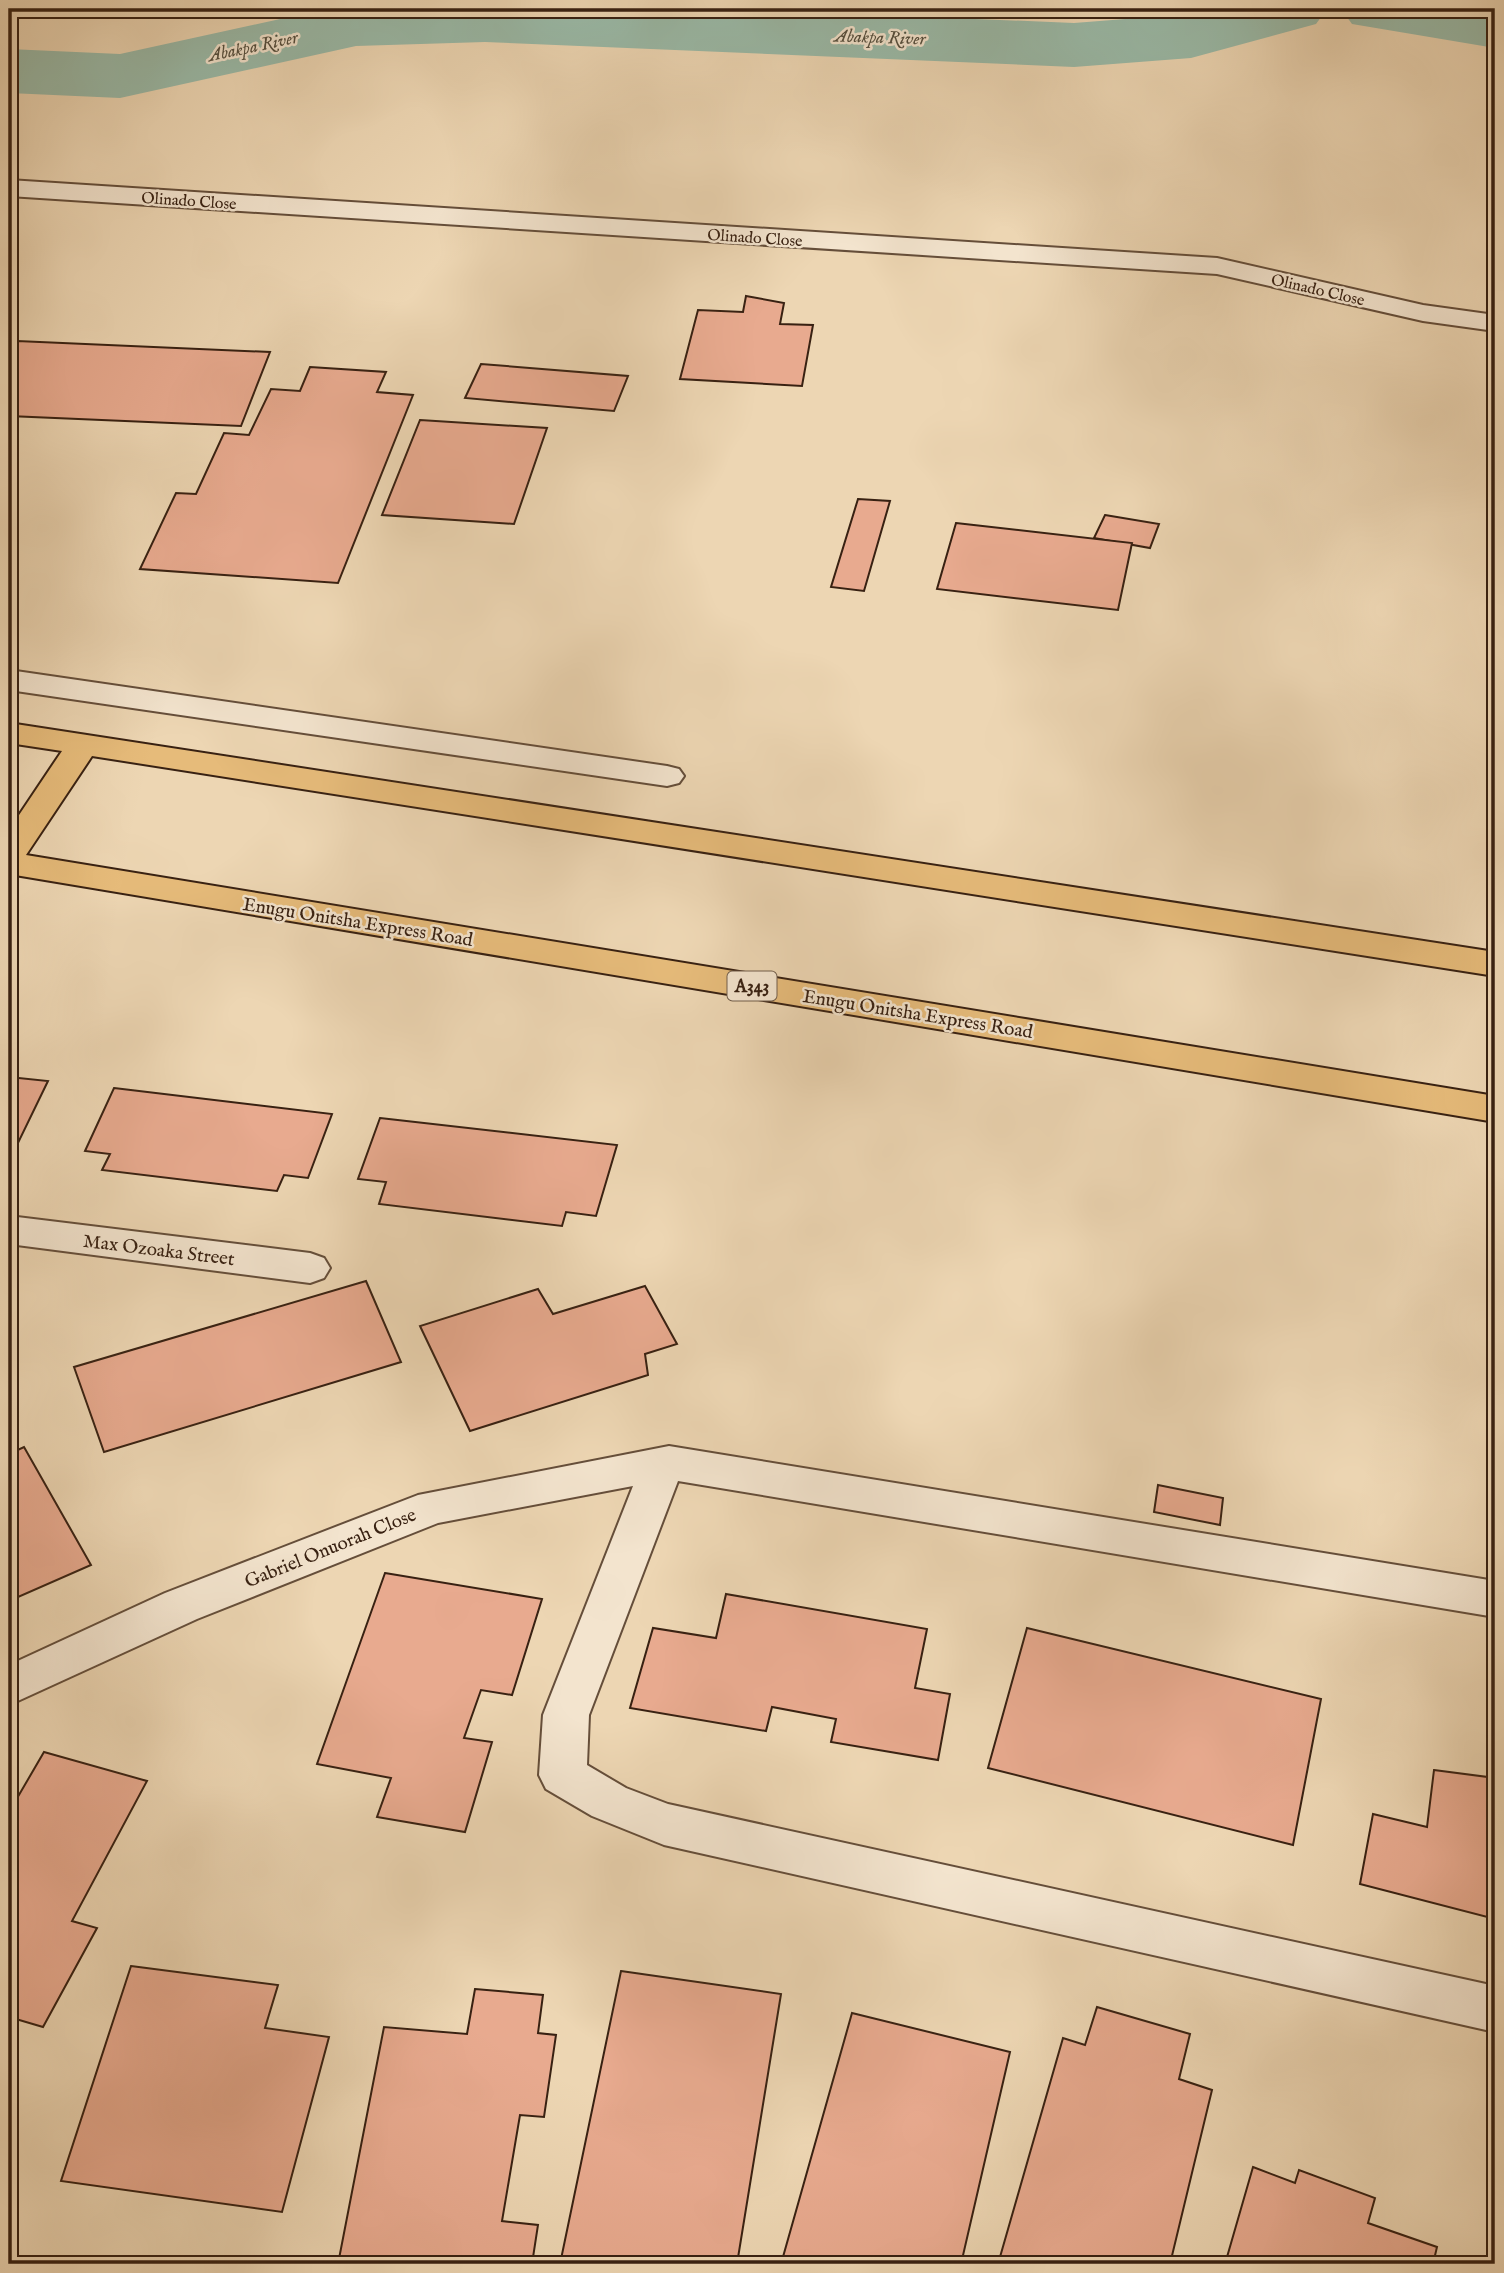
<svg xmlns="http://www.w3.org/2000/svg" width="1504" height="2273" font-family="'IM FELL English',serif">
	<rect width="100%" height="100%" fill="#edd6b3"/>
	<filter id="stains"><feTurbulence type="fractalNoise" baseFrequency=".00286" numOctaves="4"/><feColorMatrix values="0 0 0 0 .2 0 0 0 0 .09 0 0 0 0 .02 0 0 0 .5 -.17"/></filter>
	<radialGradient id="worn" r=".72"><stop offset=".6" stop-color="#630" stop-opacity="0"/><stop offset="1" stop-color="#630" stop-opacity=".3"/></radialGradient>
	<g fill="none" stroke-linecap="round" stroke-linejoin="round">
		<!-- river -->
		<g fill="#9abaa8" fill-rule="evenodd">
			<polygon points="326,9 733,9 1074,23 1189,14 1209,9 1327,9 1316,24 1191,58 1074,67 485,42 356,46 120,98 9,93 9,49 120,54"/>
			<polygon points="1341,9 1495,9 1495,48 1352,24"/>
		</g>
	</g>
	<!-- building -->
	<g fill="#e8aa8f" stroke="#382112" stroke-width="2">
		<polygon points="746,296 784,303 780,324 813,325 802,386 680,379 698,310 743,312"/>
		<polygon points="17,341 270,352 241,426 9,416 9,358"/>
		<polygon points="481,364 628,376 614,411 465,398"/>
		<polygon points="310,367 386,372 377,392 413,395 338,583 140,569 176,493 196,494 224,433 249,435 271,389 300,391"/>
		<polygon points="420,420 547,428 514,524 382,515"/>
		<polygon points="858,499 890,501 864,591 831,587"/>
		<polygon points="1105,515 1159,524 1150,548 1094,538"/>
		<polygon points="956,523 1132,543 1118,610 937,589"/>
		<polygon points="9,1077 48,1081 17,1145 9,1144"/>
		<polygon points="114,1088 332,1114 308,1178 284,1175 277,1191 102,1170 110,1154 85,1151"/>
		<polygon points="380,1118 617,1145 596,1216 566,1212 562,1226 379,1204 386,1182 358,1179"/>
		<polygon points="366,1281 401,1362 104,1452 74,1367"/>
		<polygon points="645,1286 677,1344 645,1354 648,1375 470,1431 420,1326 538,1289 553,1314"/>
		<polygon points="24,1447 91,1565 9,1601 9,1454"/>
		<polygon points="1158,1485 1223,1498 1220,1525 1154,1512"/>
		<polygon points="385,1573 542,1599 512,1695 481,1690 464,1738 492,1742 465,1832 377,1817 391,1778 317,1764"/>
		<polygon points="726,1594 927,1629 915,1688 950,1694 938,1760 831,1742 836,1719 772,1707 766,1731 630,1708 653,1628 716,1638"/>
		<polygon points="1027,1628 1321,1699 1293,1845 988,1768"/>
		<polygon points="44,1752 147,1781 72,1921 97,1928 43,2027 9,2017 9,1812"/>
		<polygon points="1434,1770 1495,1778 1495,1919 1360,1884 1373,1814 1427,1827"/>
		<polygon points="131,1966 278,1985 265,2028 329,2037 282,2212 61,2181"/>
		<polygon points="621,1971 781,1994 737,2264 560,2264"/>
		<polygon points="475,1989 543,1995 538,2033 556,2035 544,2117 520,2115 502,2221 538,2225 532,2264 338,2264 384,2027 467,2034"/>
		<polygon points="1097,2007 1190,2034 1179,2079 1212,2090 1170,2264 998,2264 1063,2038 1085,2045"/>
		<polygon points="852,2013 1010,2052 961,2264 781,2264"/>
		<polygon points="1253,2167 1295,2183 1299,2170 1375,2198 1368,2223 1437,2247 1433,2264 1225,2264"/>
	</g>
	<g fill="none" stroke-linecap="round" stroke-linejoin="round">
		<defs>
			<g id="minor">
				<polygon points="9,180 1217,258 1423,305 1495,315 1495,331 1423,321 1217,274 9,196"/>
				<polygon points="9,670 667,766 679,769 684,776 679,783 667,786 9,690"/>
				<polygon points="9,1216 310,1253 324,1258 330,1268 324,1278 310,1283 9,1244"/>
				<polygon points="669,1446 1495,1581 1495,1617 678,1481 589,1715 587,1765 626,1788 668,1804 1495,1986 1495,2032 664,1845 592,1816 546,1789 539,1775 543,1715 633,1486 438,1523 197,1619 9,1705 9,1665 165,1593 418,1495"/>
			</g>
			<polygon id="trunk" points="9,723 1495,952 1495,976 92,756 26,855 1495,1096 1495,1122 9,874 9,830 62,751 9,743"/>
		</defs>
		<!-- minor casing -->
		<use href="#minor" stroke="#654e3a" stroke-width="4"/>
		<!-- trunk casing -->
		<use href="#trunk" stroke="#382112" stroke-width="4"/>
		<!-- minor -->
		<use href="#minor" fill="#f3e4ce" fill-rule="evenodd"/>
		<!-- trunk -->
		<use href="#trunk" fill="#e6bb7a" fill-rule="evenodd"/>
	</g>
	<g text-anchor="middle" stroke-width="5" stroke-linejoin="round" paint-order="stroke">
		<!-- far-street labels -->
		<g font-size="16" fill="#382112" stroke="#f3e4ce">
			<text transform="translate(189 200) rotate(4)" y="6">Olinado Close</text>
			<text transform="translate(755 237) rotate(4)" y="6">Olinado Close</text>
			<text transform="translate(1318 289) rotate(13)" y="6">Olinado Close</text>
		</g>
		<!-- far-water labels -->
		<g font-size="18" font-style="italic" fill="#554f3f" stroke="#f3e4ce">
			<text transform="translate(880 37) rotate(2)" y="6">Abakpa River</text>
			<text transform="translate(253 46) rotate(-12)" y="6">Abakpa River</text>
		</g>
		<!-- shield labels -->
		<rect fill="#f3e4ce" stroke="#705c4a" stroke-width="2" x="727.5" y="971.5" width="49" height="29" rx="5"/>
		<g font-size="18" font-weight="bold" fill="#382112">
			<text x="752" y="992">A343</text>
		</g>
		<!-- street labels -->
		<g font-size="19" fill="#382112" stroke="#f3e4ce">
			<text transform="translate(358 921) rotate(9)" y="7">Enugu Onitsha Express Road</text>
			<text transform="translate(918 1013) rotate(9)" y="7">Enugu Onitsha Express Road</text>
			<text transform="translate(159 1249) rotate(7)" y="7">Max Ozoaka Street</text>
			<text transform="translate(330 1547) rotate(-22)" y="7">Gabriel Onuorah Close</text>
		</g>
	</g>
	<!-- margin -->
	<rect width="1504" height="2273" fill="none" stroke="#edd6b3" stroke-width="35"/>
	<rect x="10" y="10" width="1483" height="2252" fill="none" stroke="#382112" stroke-width="3.5"/>
	<rect x="18" y="18" width="1469" height="2238" fill="none" stroke="#382112" stroke-width="2"/>
	<rect width="100%" height="100%" filter="url(#stains)"/>
	<rect width="100%" height="100%" fill="url(#worn)"/>
</svg>
